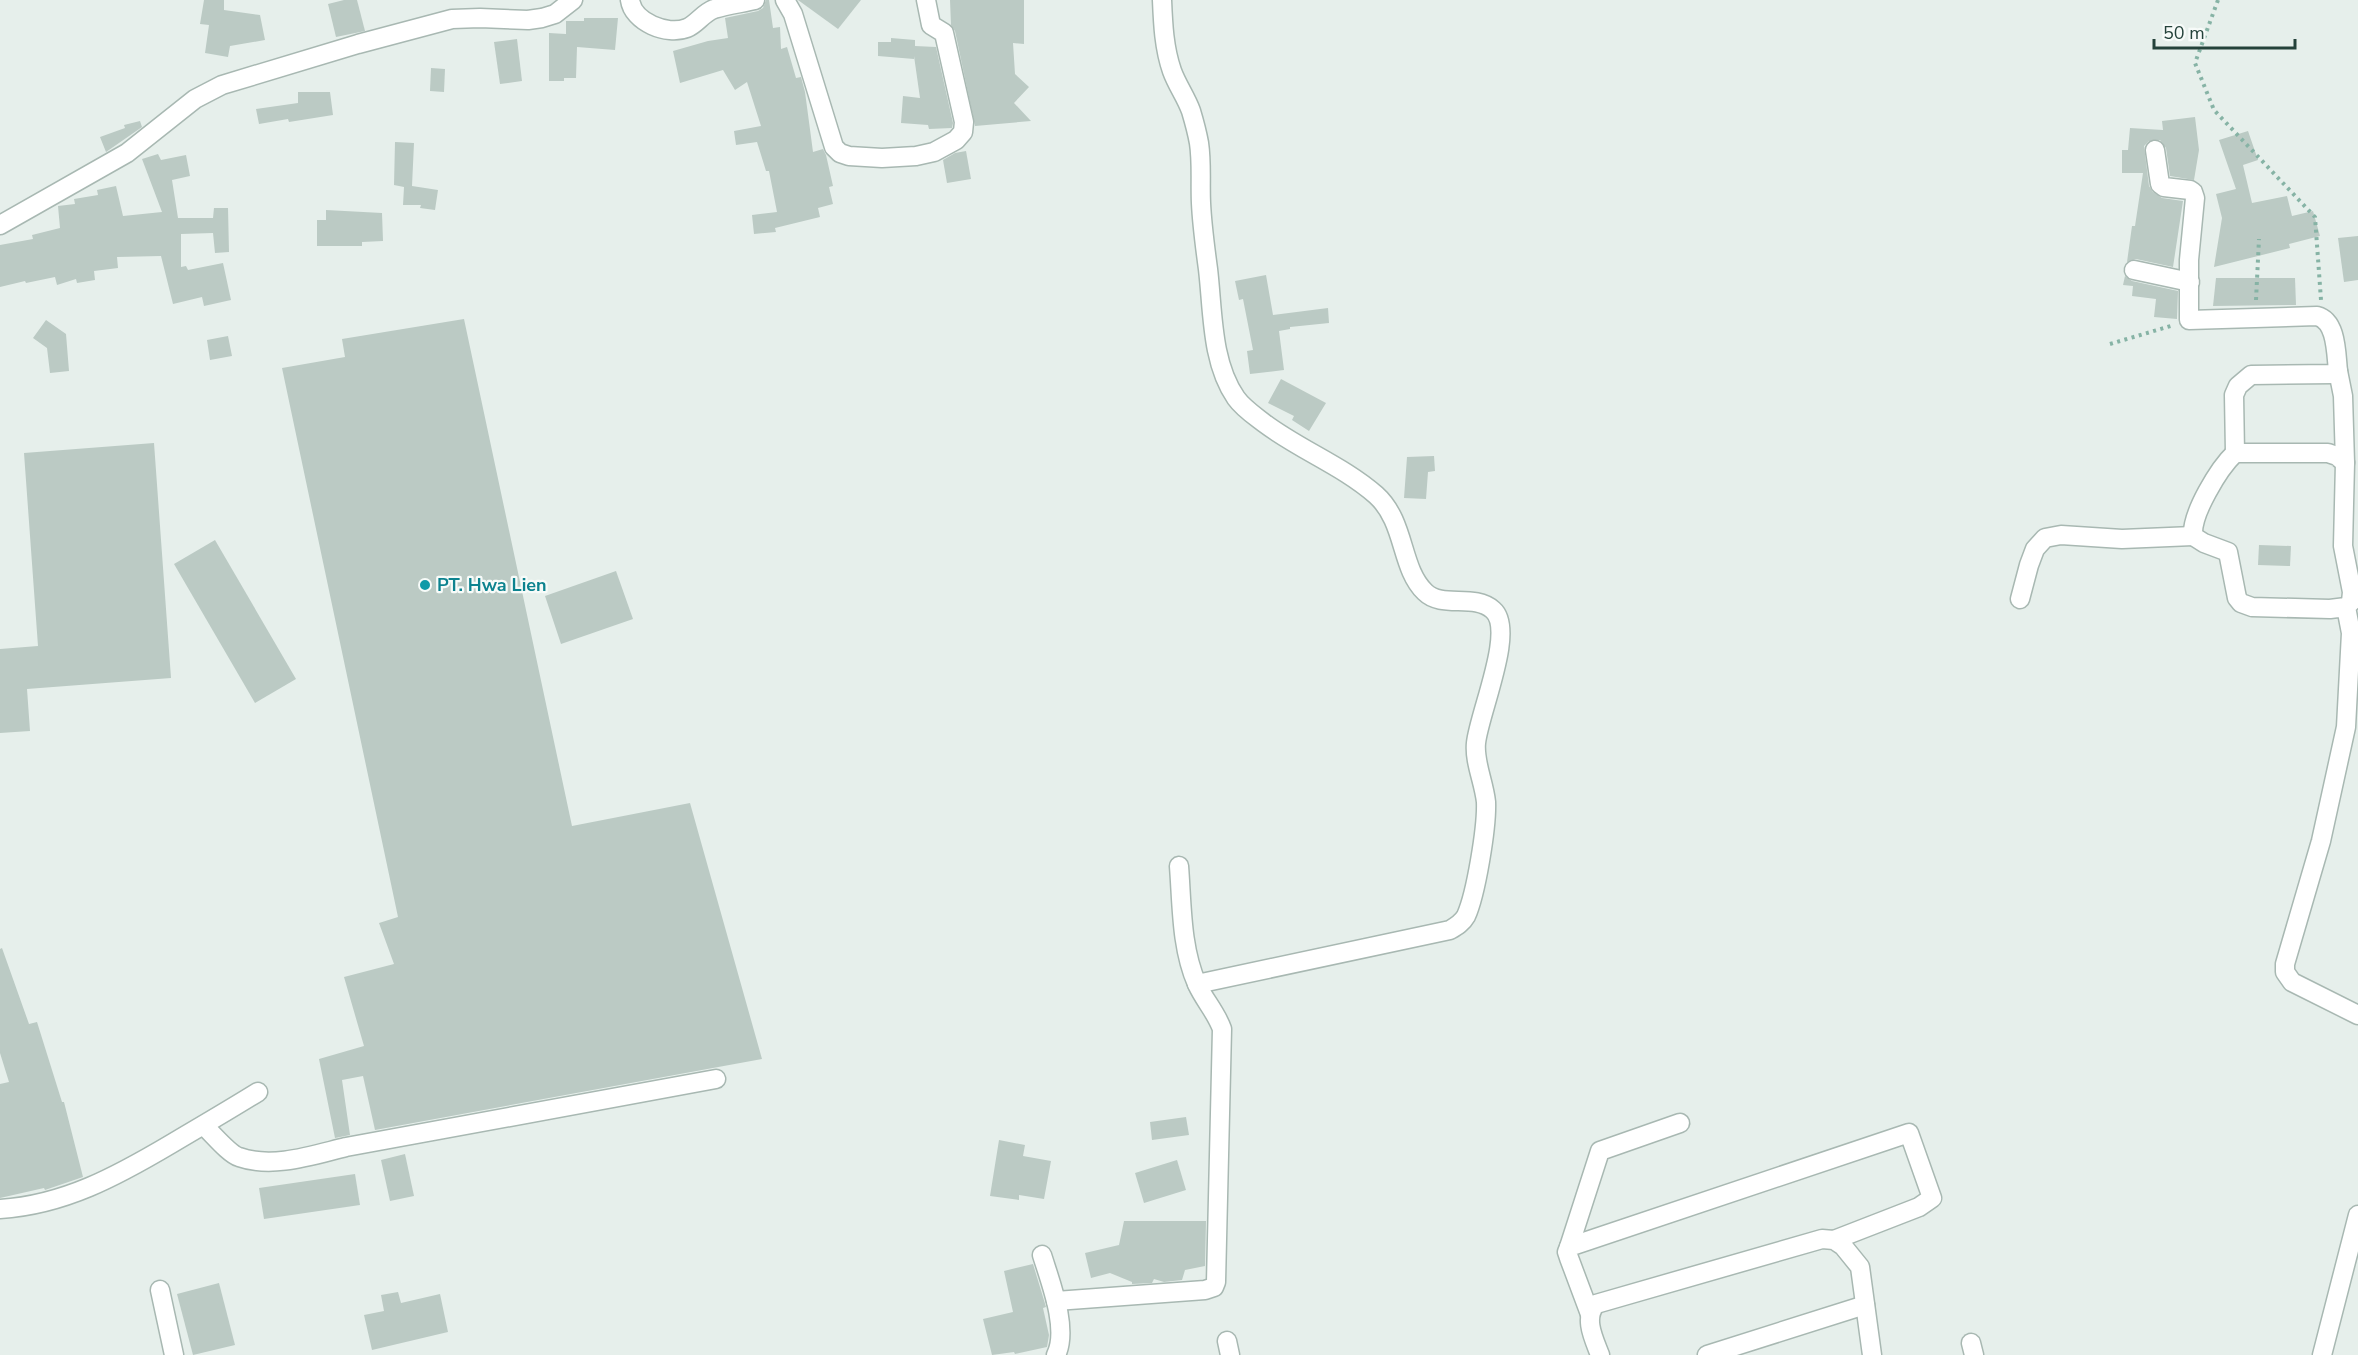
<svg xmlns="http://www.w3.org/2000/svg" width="2358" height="1355" font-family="'Nunito Sans',sans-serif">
	<rect width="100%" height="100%" fill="#e6efeb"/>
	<!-- building -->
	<g fill="#bbcac4">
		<polygon points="204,0 224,0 224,10 260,15 265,40 230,46 228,57 205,53 209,25 200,24"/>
		<polygon points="344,0 357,0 365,31 336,37 328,4"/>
		<polygon points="766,0 769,0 773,28 780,27 781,49 787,47 796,78 801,77 805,92 813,152 823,149 826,155 833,186 829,187 833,204 818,208 820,217 775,228 776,232 754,234 752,215 777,212 769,171 766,171 757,142 736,145 734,131 761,126 747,82 735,90 723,70 680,83 673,51 708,41 728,38 725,18 758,11 763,8"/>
		<polygon points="798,0 861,0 838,29"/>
		<polygon points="950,0 1024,0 1024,44 1013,43 1015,74 1029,87 1014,103 1031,121 975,126 955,31 951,25"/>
		<polygon points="584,18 618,18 615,50 577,47 576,78 564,78 564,81 549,81 549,33 566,34 566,21 584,21"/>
		<polygon points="891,38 915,40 915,46 936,47 953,123 952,128 929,129 928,125 901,123 903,96 920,98 914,56 914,59 878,56 878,42 891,42"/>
		<polygon points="517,39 522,81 500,84 494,42"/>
		<polygon points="431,68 445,69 444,92 430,91"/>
		<polygon points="298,92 330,92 333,115 289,122 288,119 259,124 256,109 298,103"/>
		<polygon points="2195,117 2199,150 2194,180 2170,176 2166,148 2160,140 2149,141 2144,146 2149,186 2153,192 2162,198 2183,201 2173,267 2136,259 2127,262 2132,226 2135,226 2143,173 2122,173 2122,150 2128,150 2130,128 2163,130 2162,121"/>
		<polygon points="140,121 142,127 106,152 100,137 125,128 124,125"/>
		<polygon points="2248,131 2258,160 2243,165 2252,203 2287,196 2292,216 2313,211 2320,236 2289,244 2290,248 2214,267 2222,218 2216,194 2236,189 2219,140"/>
		<polygon points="395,142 414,143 412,186 438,190 435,210 420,208 421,205 403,205 404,187 394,185"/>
		<polygon points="966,151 971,179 947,183 943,160 955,153"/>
		<polygon points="158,154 161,160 186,155 190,176 172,180 178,218 213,218 214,208 228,208 229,252 215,253 213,233 181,234 181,267 186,266 188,270 223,263 231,300 204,306 202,297 173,304 161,256 117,257 118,268 94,271 95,280 77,283 76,279 57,285 55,277 26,283 25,281 0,287 0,245 33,239 32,235 60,228 58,206 75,204 74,199 98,195 97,190 116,186 123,216 162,212 142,159"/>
		<polygon points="326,210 382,213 383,241 362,242 362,246 317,246 317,220 326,220"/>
		<polygon points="2358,236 2358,280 2344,282 2338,238"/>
		<polygon points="1266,275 1273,315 1328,308 1329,323 1290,327 1290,329 1279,331 1284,370 1250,374 1247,351 1253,350 1243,299 1239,300 1235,281"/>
		<polygon points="2125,276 2132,281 2178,291 2177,319 2154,317 2156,299 2132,296 2133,286 2123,285"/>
		<polygon points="2216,278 2295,278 2296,305 2213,306"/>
		<polygon points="464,319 572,826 690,803 762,1059 375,1130 363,1076 342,1080 350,1135 335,1138 319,1059 364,1046 344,977 394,964 379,923 398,917 282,368 345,357 342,339"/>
		<polygon points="46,320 66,334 69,371 50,373 47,348 33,338"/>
		<polygon points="228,336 232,356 210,360 207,340"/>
		<polygon points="1281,379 1326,403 1309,431 1292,420 1294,416 1268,403"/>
		<polygon points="154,443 171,678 27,689 30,731 0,733 0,649 38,646 24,453"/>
		<polygon points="1434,456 1435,471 1428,472 1426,499 1404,498 1407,457"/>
		<polygon points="215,540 296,679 255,703 174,564"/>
		<polygon points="2259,545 2291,546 2290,566 2258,565"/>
		<polygon points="616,571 633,619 561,644 545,596"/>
		<polygon points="2,948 29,1024 37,1022 62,1102 64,1102 83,1177 45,1190 44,1188 0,1198 0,1084 9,1082 0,1053 0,949"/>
		<polygon points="1186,1117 1189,1135 1152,1140 1150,1122"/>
		<polygon points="999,1140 1025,1145 1023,1156 1051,1161 1044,1199 1019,1195 1019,1200 990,1196"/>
		<polygon points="405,1154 414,1196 390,1201 381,1160"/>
		<polygon points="1177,1160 1186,1190 1144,1203 1135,1173"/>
		<polygon points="355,1174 360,1205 264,1219 259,1188"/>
		<polygon points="1124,1221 1206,1221 1205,1266 1185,1270 1182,1280 1164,1282 1154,1279 1152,1283 1132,1284 1132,1282 1110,1273 1091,1278 1085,1253 1119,1245"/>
		<polygon points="1033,1264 1046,1307 1043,1308 1049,1335 1047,1347 1015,1354 1014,1352 992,1355 983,1319 1013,1312 1004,1271"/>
		<polygon points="219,1283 235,1345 193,1355 177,1294"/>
		<polygon points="398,1292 401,1303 440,1294 448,1332 372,1350 364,1315 384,1311 381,1295"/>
	</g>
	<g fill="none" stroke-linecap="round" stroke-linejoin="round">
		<defs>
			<g id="minor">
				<path d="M630,0C633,22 667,36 687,28C697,24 703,13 714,9C727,5 742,3 755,0"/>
				<polyline points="785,0 793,14 834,147 840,153 849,156 882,158 916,156 934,152 956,140 963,132 964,122 944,33 931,25 926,0"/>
				<path d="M1162,0C1163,24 1164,48 1172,71C1177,85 1186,97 1191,111C1194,121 1197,132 1199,143C1202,163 1200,183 1201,203C1202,225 1205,247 1208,269C1213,311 1211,362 1236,398C1243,408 1255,416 1264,423C1300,450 1343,466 1376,495C1406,522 1400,568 1425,592C1442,609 1474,593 1493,610C1516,630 1479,713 1476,743C1474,762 1484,782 1486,802C1487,827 1476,894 1466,916C1462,923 1457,926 1450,930L1197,984"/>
				<path d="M2155,150L2160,184L2164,187L2190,190L2193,192L2195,198L2189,260V320L2317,316C2337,321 2336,354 2338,371L2334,374L2251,375L2238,386L2234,395L2235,453"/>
				<polyline points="0,225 127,153 195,99 222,85 358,44 452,19 480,18 528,20 542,18 555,14 573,0"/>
				<polyline points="2134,270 2190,282"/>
				<polyline points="2338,371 2343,396 2345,463"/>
				<polyline points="2020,599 2029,565 2035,549 2045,538 2061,535 2122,539 2193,536"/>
				<path d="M2346,607L2330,609L2252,607L2241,603L2237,598L2228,552L2204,543L2193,536C2191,514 2219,468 2235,453H2328L2337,456L2345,463L2343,546L2352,592L2351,602L2346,607L2351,633L2346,727L2321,841L2285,964V972L2292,982L2358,1015"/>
				<path d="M204,1126C212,1133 229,1154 239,1157C273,1169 313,1155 346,1147L716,1079"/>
				<path d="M0,1209C64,1205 117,1176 171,1144C200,1127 229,1110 258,1092"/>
				<polyline points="1569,1247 1600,1151 1680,1123"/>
				<path d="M1042,1255C1050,1281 1069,1329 1056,1355"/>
				<polyline points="160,1290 174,1355"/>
				<path d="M1056,1301L1205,1290L1214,1287L1216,1282L1222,1029C1216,1012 1204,1000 1197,984C1181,948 1182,905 1179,866"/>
				<polyline points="1590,1314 1569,1258 1567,1252 1569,1247 1909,1133 1932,1198 1919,1207 1834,1240"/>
				<polyline points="1227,1341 1230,1355"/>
				<polyline points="1971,1343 1974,1355"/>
				<path d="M1600,1355C1594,1339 1583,1318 1596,1304L1822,1239L1834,1240L1843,1246L1860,1267L1872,1355"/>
				<polyline points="1707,1355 1865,1305"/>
				<polyline points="2322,1355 2358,1215"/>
			</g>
		</defs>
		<!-- minor casing -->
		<use href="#minor" stroke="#a8b8b2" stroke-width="21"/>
		<!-- path -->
		<g stroke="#86b3a5" stroke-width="4" stroke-dasharray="3 4.5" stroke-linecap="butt">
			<polyline points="2218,0 2195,63 2214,110 2315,217 2321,300"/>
			<polyline points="2256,300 2259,239"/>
			<polyline points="2110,344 2174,325"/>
		</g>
		<!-- minor -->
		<use href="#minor" stroke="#fff" stroke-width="18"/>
	</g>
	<!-- markers -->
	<circle fill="#0f9aa8" stroke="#f7fbf9" stroke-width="2" cx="425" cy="585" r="6"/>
	<g text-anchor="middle" stroke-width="4.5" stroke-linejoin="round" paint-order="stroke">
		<!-- culture labels -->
		<g font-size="18" font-weight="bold" fill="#0d838f" stroke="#f7fbf9" text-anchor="start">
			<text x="437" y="591">PT. Hwa Lien</text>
		</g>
	</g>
	<!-- scale -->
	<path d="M2154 39v9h141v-9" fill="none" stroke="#24423a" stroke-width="3"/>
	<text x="2163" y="39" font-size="18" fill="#24423a" stroke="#f7fbf9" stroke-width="4.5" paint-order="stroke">50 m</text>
</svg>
